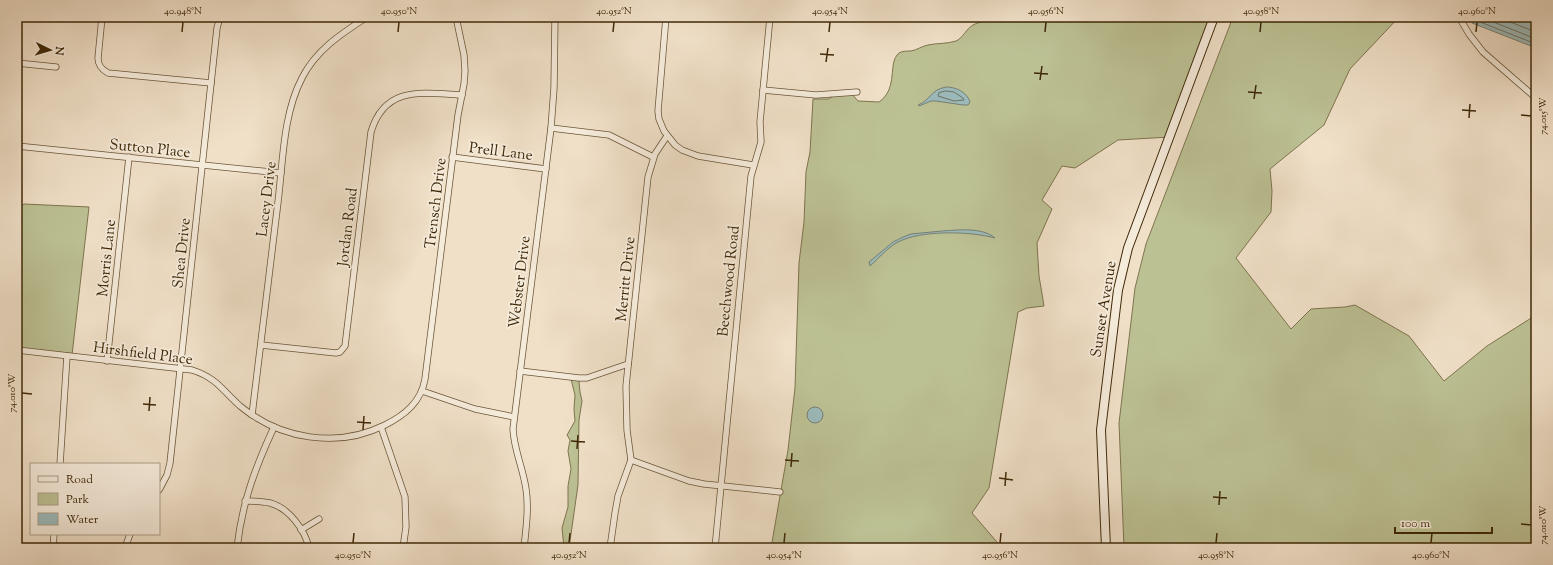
<svg xmlns="http://www.w3.org/2000/svg" width="1553" height="565" font-family="'Sorts Mill Goudy',serif">
	<rect width="100%" height="100%" fill="#f0e0c8"/>
	<filter id="stains"><feTurbulence type="fractalNoise" baseFrequency=".005" numOctaves="4"/><feColorMatrix values="0 0 0 0 .2 0 0 0 0 .09 0 0 0 0 .02 0 0 0 .5 -.17"/></filter>
	<radialGradient id="worn" r=".72"><stop offset=".6" stop-color="#630" stop-opacity="0"/><stop offset="1" stop-color="#630" stop-opacity=".3"/></radialGradient>
	<!-- green -->
	<g fill="#bcc194" stroke="#7e744e">
		<path d="M993,17H1214L1170,137L1118,140L1075,168L1062,166L1042,200L1052,209L1037,243L1039,276L1044,306L1027,308L1018,312L989,488L972,513L1002,548H771L788,450L795,388L799,263L804,222L806,172L810,152L813,99H828L837,94L851,93L858,101L879,102C899,88 887,63 899,53C902,51 907,51 911,51C917,50 922,46 928,45C937,43 947,44 956,41C963,38 966,29 973,25C980,21 987,22 993,17Z"/>
		<polygon points="1233,17 1399,17 1350,69 1324,125 1270,169 1272,191 1271,212 1236,258 1291,329 1311,309 1345,307 1355,305 1409,336 1444,381 1487,346 1536,315 1536,548 1124,548 1119,423 1135,288 1146,244"/>
		<polygon points="24,204 89,207 72,355 17,349 17,209"/>
		<polygon points="582,378 579,382 580,392 582,401 579,420 578,485 569,548 564,548 562,528 568,507 568,486 571,469 568,451 570,440 567,435 575,421 574,409 575,395 571,379"/>
	</g>
	<!-- water -->
	<g fill="#9cbbbc" stroke="#778074">
		<polygon points="1469,17 1536,17 1536,48 1472,23"/>
		<path d="M946,87C956,87 967,92 970,102L968,105H963L936,101H931L919,106L918,105C931,100 930,90 946,87Z"/>
		<path d="M942,231C958,230 982,227 995,238C970,231 921,230 898,242C887,248 879,258 870,266L869,262L893,242L903,237L911,234Z"/>
		<circle cx="815" cy="415" r="8"/>
	</g>
	<g fill="none" stroke-linecap="round" stroke-linejoin="round">
		<!-- shore -->
		<g stroke="#6e7262" stroke-width="1">
			<polyline points="1473,17 1475,20 1536,44"/>
			<polyline points="1481,17 1536,39"/>
			<polyline points="1497,17 1536,32"/>
			<polygon points="946,91 954,92 963,98 964,100 954,101 938,96 939,93"/>
		</g>
		<defs>
			<g id="street">
				<path d="M102,17L98,58C98,65 101,69 108,73L211,83"/>
				<polyline points="666,17 658,111 659,119 664,131 675,145 682,150 698,156 753,165"/>
				<polyline points="1459,17 1469,34 1483,52 1536,98"/>
				<polyline points="17,63 56,67"/>
				<polyline points="763,90 816,95 857,92"/>
				<polyline points="551,128 609,135 653,157"/>
				<polyline points="17,146 281,173"/>
				<polyline points="452,157 546,169"/>
				<path d="M261,345L336,353L340,352L345,346L371,132C385,85 423,93 462,95"/>
				<path d="M17,350L192,370C217,378 222,390 240,406C280,439 337,449 385,425C405,415 421,402 425,379L458,115L464,84L465,71L464,55L456,17"/>
				<polyline points="107,361 129,157"/>
				<polyline points="520,371 579,378 587,378 628,364"/>
				<polyline points="422,391 475,409 514,417"/>
				<path d="M252,415C261,344 269,273 278,202C283,162 283,114 302,78C316,50 341,34 367,17"/>
				<polyline points="381,427 405,497 406,527 403,548"/>
				<polyline points="631,460 689,481 704,484 780,492"/>
				<polyline points="60,464 67,356"/>
				<polyline points="159,490 167,475 170,463 217,28 220,17"/>
				<path d="M245,501C253,501 262,501 270,503C289,508 305,530 309,548"/>
				<polyline points="301,530 319,519"/>
				<polyline points="53,548 54,534"/>
				<polyline points="125,548 130,534"/>
				<path d="M237,548C242,503 255,468 274,427"/>
				<path d="M524,548C526,529 529,508 526,489C523,468 514,450 513,429L551,128L554,88L555,17"/>
				<polyline points="610,548 615,513 618,496 631,460 627,430 626,386 648,177 655,154 667,136"/>
				<polyline points="715,548 751,176 761,142 760,122 770,17"/>
			</g>
			<polyline id="secondary" points="1106,548 1101,430 1118,290 1128,248 1214,17"/>
		</defs>
		<!-- street casing -->
		<use href="#street" stroke="#6b5638" stroke-width="7"/>
		<!-- secondary casing -->
		<use href="#secondary" stroke="#3f2808" stroke-width="10"/>
		<!-- street -->
		<use href="#street" stroke="#f5ebdb" stroke-width="5.5"/>
		<!-- secondary -->
		<use href="#secondary" stroke="#f5ebdb" stroke-width="8"/>
	</g>
	<!-- ticks -->
	<path fill="none" stroke="#3f2808" stroke-width="1.5" d="M182,32L183,22M398,32L399,22M613,32L614,22M829,32L830,22M1045,32L1046,22M1260,32L1261,22M1476,32L1477,22M820,54L834,55M826,62L828,48M1034,73L1048,74M1040,80L1042,66M1248,92L1262,93M1254,99L1256,85M1462,110L1476,111M1521,115L1531,116M1469,118L1470,104M22,393L32,394M143,404L156,405M149,411L150,397M357,422L371,423M363,430L364,416M571,441L585,442M577,449L578,435M785,460L799,461M791,467L792,453M999,478L1013,480M1005,486L1006,472M1213,497L1227,498M1219,505L1220,491M1521,524L1531,525M353,543L354,533M569,543L570,533M784,543L785,533M1000,543L1001,533M1216,543L1217,533M1431,543L1432,533"/>
	<g text-anchor="middle" stroke-width="3.5" stroke-linejoin="round" paint-order="stroke">
		<!-- street labels -->
		<g font-size="15" fill="#3f2808" stroke="#f5ebdb">
			<text transform="translate(150 148) rotate(6)" y="5">Sutton Place</text>
			<text transform="translate(501 151) rotate(7)" y="5">Prell Lane</text>
			<text transform="translate(266 199) rotate(-83)" y="5">Lacey Drive</text>
			<text transform="translate(435 203) rotate(-83)" y="5">Trensch Drive</text>
			<text transform="translate(347 227) rotate(-83)" y="5">Jordan Road</text>
			<text transform="translate(181 253) rotate(-84)" y="5">Shea Drive</text>
			<text transform="translate(106 258) rotate(-84)" y="5">Morris Lane</text>
			<text transform="translate(625 279) rotate(-84)" y="5">Merritt Drive</text>
			<text transform="translate(728 281) rotate(-84)" y="5">Beechwood Road</text>
			<text transform="translate(519 282) rotate(-83)" y="5">Webster Drive</text>
			<text transform="translate(1103 309) rotate(-81)" y="5">Sunset Avenue</text>
			<text transform="translate(143 353) rotate(7)" y="5">Hirshfield Place</text>
		</g>
	</g>
	<!-- margin -->
	<rect width="1553" height="565" fill="none" stroke="#f0e0c8" stroke-width="44"/>
	<!-- legend -->
	<rect x="30" y="463" width="130" height="72" fill="#f5ebdb" stroke="#ac9d87"/>
	<rect x="38" y="476" width="20" height="6" fill="#f5ebdb" stroke="#ac9d87"/>
	<text x="66" y="483" font-size="12" fill="#3f2808">Road</text>
	<rect x="38" y="493" width="20" height="12" fill="#bcc194" stroke="#ac9d87"/>
	<text x="66" y="503" font-size="12" fill="#3f2808">Park</text>
	<rect x="38" y="513" width="20" height="12" fill="#9cbbbc" stroke="#ac9d87"/>
	<text x="66" y="523" font-size="12" fill="#3f2808">Water</text>
	<!-- north arrow -->
	<g transform="translate(50 50) rotate(95)" stroke="#f5ebdb" stroke-width="3" paint-order="stroke">
	<path d="M0-3L7 15L0 10L-7 15Z" fill="#3f2808"/>
	<text y="-6" font-size="11" font-weight="bold" text-anchor="middle" fill="#3f2808">N</text>
	</g>
	<!-- scale -->
	<path d="M1395 527v6h97v-6" fill="none" stroke="#3f2808" stroke-width="2"/>
	<text x="1401" y="527" font-size="12" fill="#3f2808" stroke="#f5ebdb" stroke-width="3" paint-order="stroke">100 m</text>
	<rect x="22" y="22" width="1509" height="521" fill="none" stroke="#3f2808" stroke-width="1.5"/>
	<g font-size="10" text-anchor="middle" fill="#3f2808">
		<text x="183" y="14">40.948°N</text>
		<text x="399" y="14">40.950°N</text>
		<text x="614" y="14">40.952°N</text>
		<text x="830" y="14">40.954°N</text>
		<text x="1046" y="14">40.956°N</text>
		<text x="1261" y="14">40.958°N</text>
		<text x="1477" y="14">40.960°N</text>
		<text transform="translate(1542 116) rotate(-90)" y="4">74.015°W</text>
		<text transform="translate(11 393) rotate(-90)" y="4">74.010°W</text>
		<text transform="translate(1542 525) rotate(-90)" y="4">74.010°W</text>
		<text x="353" y="558">40.950°N</text>
		<text x="569" y="558">40.952°N</text>
		<text x="784" y="558">40.954°N</text>
		<text x="1000" y="558">40.956°N</text>
		<text x="1216" y="558">40.958°N</text>
		<text x="1431" y="558">40.960°N</text>
	</g>
	<rect width="100%" height="100%" filter="url(#stains)"/>
	<rect width="100%" height="100%" fill="url(#worn)"/>
</svg>
